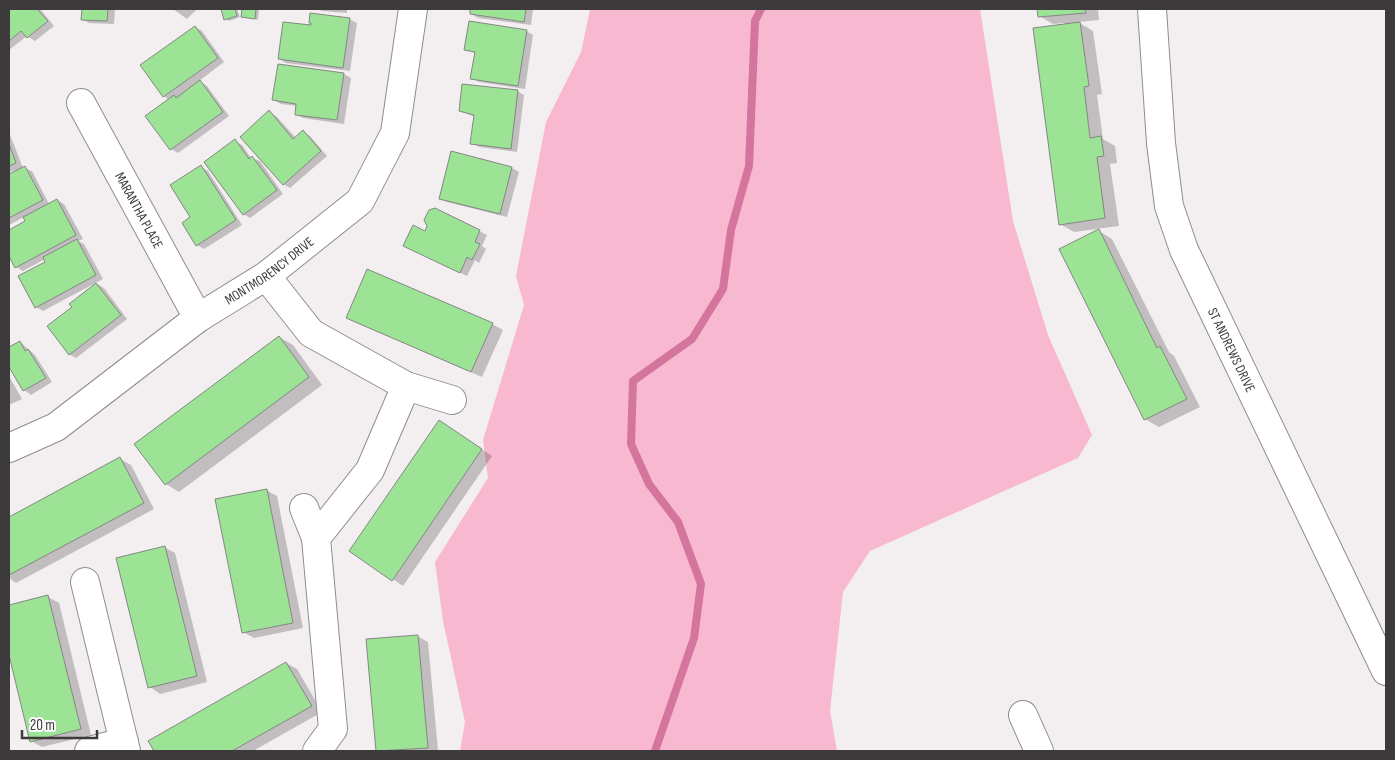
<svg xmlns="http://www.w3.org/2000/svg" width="1395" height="760" font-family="'Sofia Sans Condensed',sans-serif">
	<rect width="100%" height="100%" fill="#f3eef0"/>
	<!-- green -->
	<polygon fill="#f8b9d0" points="590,9 980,9 1013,221 1048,335 1092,435 1078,458 870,551 843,592 830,711 837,751 460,751 465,722 443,621 435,562 488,478 483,440 524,305 516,276 546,122 581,52"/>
	<!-- shadow -->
	<g fill="#0003">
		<polygon points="9,9 40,9 54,26 35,41 27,36 9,50"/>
		<polygon points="83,9 115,9 114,24 89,23 82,19"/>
		<polygon points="173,9 197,9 187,19"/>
		<polygon points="222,9 237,9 240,17 229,21 225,19"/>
		<polygon points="243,9 259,9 258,20 242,16"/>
		<polygon points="317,9 347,9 347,13 322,11"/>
		<polygon points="472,9 533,9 531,25 478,18 471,14"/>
		<polygon points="1039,9 1098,9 1099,20 1078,22 1093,31 1102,94 1097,95 1103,139 1115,146 1117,163 1110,164 1119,226 1074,232 1060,224 1064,25 1064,23 1053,24 1039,16"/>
		<polygon points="349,19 357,23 350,71 286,63 279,59 312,27 313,23"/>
		<polygon points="195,27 202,31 224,62 199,81 207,86 229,116 178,153 171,149 169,100 164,96"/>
		<polygon points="526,31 533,35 525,89 479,82 472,78 476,54 466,49"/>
		<polygon points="344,74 351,78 344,124 303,118 296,114 297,106 281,104 274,100"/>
		<polygon points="517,91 524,95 517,152 479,147 472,143 475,117 460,111"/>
		<polygon points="269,112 276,116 296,138 303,132 310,136 327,156 290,188 283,184"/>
		<polygon points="9,132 23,168 32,171 49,204 57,200 64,204 83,239 78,241 84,244 103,279 43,311 36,307 47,262 45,259 23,271 16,267 9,253 9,231 27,221 24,217 9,225 9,175 16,171 16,170 9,172"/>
		<polygon points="235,141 242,145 251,158 260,161 283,194 250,218 243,214"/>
		<polygon points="452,153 512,168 519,172 507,217 447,202 440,198"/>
		<polygon points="201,167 208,171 242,225 204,249 197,245"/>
		<polygon points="435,209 487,235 482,246 486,249 479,263 475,260 467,276 411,249 426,233"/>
		<polygon points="1099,231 1112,239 1169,352 1174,356 1200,407 1159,427 1145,419"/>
		<polygon points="97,284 104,288 127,319 76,358 69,354"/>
		<polygon points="347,318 492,324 503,330 482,377"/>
		<polygon points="279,337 293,345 322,385 179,492 166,484"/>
		<polygon points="20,342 35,355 52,382 31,395 24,390 9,364 9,349"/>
		<polygon points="9,376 22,399 9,405"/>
		<polygon points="440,421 492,456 403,586 351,551"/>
		<polygon points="120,459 131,465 154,509 16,583 9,578 9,518"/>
		<polygon points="266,490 277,496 303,628 254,638 243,632"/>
		<polygon points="164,547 175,553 207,682 160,694 150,687"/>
		<polygon points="48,597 59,603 91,735 42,747 31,741 9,650 9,607"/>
		<polygon points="417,636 428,642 438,751 377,751 367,640"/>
		<polygon points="286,663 297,669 322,712 253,751 155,751 149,741"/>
	</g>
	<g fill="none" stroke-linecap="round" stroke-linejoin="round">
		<!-- stream -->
		<polyline stroke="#d3759c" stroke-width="8" points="655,751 694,638 701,584 678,522 649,484 631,444 633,381 692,339 723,289 731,230 749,166 755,21 761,9"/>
	</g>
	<!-- building -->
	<g fill="#9ce396" stroke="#848783">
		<polygon points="9,9 37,9 48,21 27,38 21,31 9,41"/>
		<polygon points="82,9 108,9 107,21 81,20"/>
		<polygon points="221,9 235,9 237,16 224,20"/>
		<polygon points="242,9 256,9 255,19 241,17"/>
		<polygon points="470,9 526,9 524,22 470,14"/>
		<polygon points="1037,9 1085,9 1086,13 1038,17"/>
		<polygon points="310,13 350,18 343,68 278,59 283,22 311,25 311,23 309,23"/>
		<polygon points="469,21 527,30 518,86 470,79 475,52 464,50"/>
		<polygon points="1080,22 1089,86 1084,87 1090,138 1101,136 1104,156 1097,157 1105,218 1059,225 1033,28"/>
		<polygon points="195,26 218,58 163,97 140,65"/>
		<polygon points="278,64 344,73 337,120 295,115 296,104 272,100"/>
		<polygon points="200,80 223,112 170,150 145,116 174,95 176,98"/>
		<polygon points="462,84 518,90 511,149 470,144 474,115 459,111"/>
		<polygon points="269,110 293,139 303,130 321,151 283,185 240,137"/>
		<polygon points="235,139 249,159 252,156 277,190 243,215 204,162"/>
		<polygon points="9,144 16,163 9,166"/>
		<polygon points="451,151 512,167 500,214 439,199"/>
		<polygon points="201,165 236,220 196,246 182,223 190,217 170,185"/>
		<polygon points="25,166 43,200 9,218 9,174"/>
		<polygon points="57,199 76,235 15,268 9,256 9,230 25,221 23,217"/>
		<polygon points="435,208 480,230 475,242 480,244 472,260 467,257 460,273 403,246 413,225 425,231 427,226 424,220 429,210"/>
		<polygon points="1099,229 1157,348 1160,346 1187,399 1144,420 1059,249"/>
		<polygon points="77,239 96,275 35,308 18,276 45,262 43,257"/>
		<polygon points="367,269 493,323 471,372 346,318"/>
		<polygon points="96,283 121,315 69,355 47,326 72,307 69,304"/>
		<polygon points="279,336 309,377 165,485 134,444"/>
		<polygon points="20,341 25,351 28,349 46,378 23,391 9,367 9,347"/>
		<polygon points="439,420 482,449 392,581 349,551"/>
		<polygon points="120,457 144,503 9,575 9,517"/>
		<polygon points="267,489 293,623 242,633 215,499"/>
		<polygon points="165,546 197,676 148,688 116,558"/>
		<polygon points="48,595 81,729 30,742 9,655 9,605"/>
		<polygon points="418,635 428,748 376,751 366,639"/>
		<polygon points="286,662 312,706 232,751 154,751 148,741"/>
	</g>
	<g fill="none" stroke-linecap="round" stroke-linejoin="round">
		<defs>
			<g id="street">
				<path id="s1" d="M1152,9L1161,143L1169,206L1184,250L1386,671"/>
				<path id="s2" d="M81,103L198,318"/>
				<polyline points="266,276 311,333 406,386 452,400"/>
				<path id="s3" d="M9,448L56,427L198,318L266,276L360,201L395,133L413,9"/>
				<polyline points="304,508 316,538 333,729 317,751"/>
				<polyline points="316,538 370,470 406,386"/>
				<polyline points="85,582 126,751"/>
				<polyline points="1023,715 1039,751"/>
				<polyline points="89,751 124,742"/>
			</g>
		</defs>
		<!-- street casing -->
		<use href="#street" stroke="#918c8d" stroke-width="30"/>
		<!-- street -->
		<use href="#street" stroke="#fff" stroke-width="28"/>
	</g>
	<g text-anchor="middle" stroke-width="4" stroke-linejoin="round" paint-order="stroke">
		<!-- street labels -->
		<g font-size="14" fill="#3d3a3b" stroke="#fefcfd">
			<text dy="5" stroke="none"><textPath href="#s2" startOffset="122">MARANTHA PLACE</textPath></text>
			<text dy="5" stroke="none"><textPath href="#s3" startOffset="316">MONTMORENCY DRIVE</textPath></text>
			<text dy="5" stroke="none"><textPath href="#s1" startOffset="355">ST ANDREWS DRIVE</textPath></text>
		</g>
	</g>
	<!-- border -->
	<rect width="1395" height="760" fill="none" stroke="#3d3a3b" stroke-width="20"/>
	<!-- scale -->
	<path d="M22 730v8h75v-8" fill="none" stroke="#3d3a3b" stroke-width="2.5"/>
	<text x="30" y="730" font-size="15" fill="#3d3a3b" stroke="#fefcfd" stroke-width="4" paint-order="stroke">20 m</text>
</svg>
